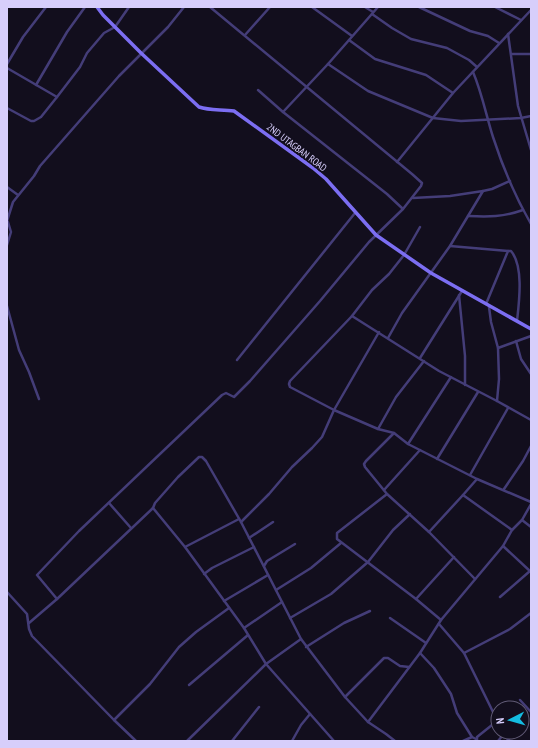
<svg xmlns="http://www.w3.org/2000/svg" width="538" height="748" font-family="'PT Sans Narrow',sans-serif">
	<rect width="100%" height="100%" fill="#120e1d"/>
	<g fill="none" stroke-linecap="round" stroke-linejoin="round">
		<!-- street -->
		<g stroke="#443d78" stroke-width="2.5">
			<polyline points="312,7 352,36"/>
			<polyline points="365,7 373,12"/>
			<polyline points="419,7 470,31 488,36 499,43"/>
			<polyline points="495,7 521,20"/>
			<polyline points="372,14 392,28 411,39 447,48 469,60 477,67"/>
			<polyline points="508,34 518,106 531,150"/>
			<polyline points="245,35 270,7"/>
			<polyline points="349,40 375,59 426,75 453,93"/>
			<polyline points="512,54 531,54"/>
			<polyline points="7,64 23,37 46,7"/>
			<polyline points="328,64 368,91 433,118 461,121 521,118 531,116"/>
			<polyline points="7,68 57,97"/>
			<path d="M473,72C482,93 486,115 493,137C502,165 516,198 531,224"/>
			<polyline points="36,85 67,32 85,7"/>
			<polyline points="258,90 283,112 387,194 403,209"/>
			<polyline points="7,108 31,121 34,121 41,117 57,97 80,67 87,53 104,33 115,27 129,7"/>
			<polyline points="283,112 328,64 378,7"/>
			<polyline points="397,162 453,93 531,10"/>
			<polyline points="7,187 18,195"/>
			<polyline points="483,191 492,189 510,181"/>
			<path d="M468,216C489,217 503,217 523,210"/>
			<polyline points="7,221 13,202 34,176 40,166 119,76 168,27 184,7"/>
			<polyline points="420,227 404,255 389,274 372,290 352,316 290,381 289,384 290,387 334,410 378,429 394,433 408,444 477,479 531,502"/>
			<polyline points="7,245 11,232 8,222"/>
			<polyline points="450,246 508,251 486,304"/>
			<path d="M508,251H511C524,266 519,303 517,321"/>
			<polyline points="459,295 465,356 465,385"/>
			<polyline points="7,306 19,350 29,372 39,399"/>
			<polyline points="489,307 491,322 498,348 531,336"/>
			<polyline points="352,316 439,371 497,401 531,420"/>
			<polyline points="388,338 402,313 450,246 483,191 450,196 413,198"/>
			<polyline points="516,341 521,359 531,374"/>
			<polyline points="420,358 462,291"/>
			<polyline points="237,360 355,213"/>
			<polyline points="497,401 499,379 498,348"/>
			<polyline points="378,429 396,397 424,361"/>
			<polyline points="394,433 366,461 364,464 365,467 387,494 429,532 475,579"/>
			<polyline points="408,444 451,377"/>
			<polyline points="437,459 478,392"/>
			<polyline points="470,475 508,408"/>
			<polyline points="477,479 463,495 512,530"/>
			<polyline points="504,489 523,461 531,446"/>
			<polyline points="384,490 420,450"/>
			<polyline points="387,494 337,533 337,539 416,599 441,620"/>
			<polyline points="109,503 131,528"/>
			<polyline points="153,508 185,547 244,628 266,664 334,741"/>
			<polyline points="522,520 531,527"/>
			<polyline points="241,522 269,494 292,467 312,448 322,437 334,410 379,332"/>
			<polyline points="429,532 463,495"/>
			<polyline points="249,538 273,522"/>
			<polyline points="503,546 531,572"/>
			<polyline points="185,547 239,519"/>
			<polyline points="264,566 267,561 295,544"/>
			<polyline points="204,574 212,568 254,547"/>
			<polyline points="276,590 311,568 341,543"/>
			<polyline points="7,592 27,614 29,629 32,636 114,720 136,741"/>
			<polyline points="500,597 530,571"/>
			<polyline points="57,599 37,575 79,531 222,395 226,393 234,397 250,381 320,301 369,242 403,209 421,186 422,183 412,174 210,7"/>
			<polyline points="416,599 454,557"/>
			<polyline points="224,601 268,575"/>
			<polyline points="290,618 331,594 368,562 393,530 410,514"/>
			<polyline points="390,618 426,643"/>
			<polyline points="29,623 57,599 153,508 155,503 178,477 199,457 202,457 206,461 241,522 301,639 345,697 368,722 386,734 395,741"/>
			<polyline points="439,624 464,653 495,716 492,725 477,737 477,741"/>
			<polyline points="244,628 282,602"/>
			<polyline points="306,647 344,623 370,611"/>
			<polyline points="420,653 434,668 451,694 457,713 472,737"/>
			<polyline points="464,653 510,629 531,613"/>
			<polyline points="189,685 248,635"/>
			<polyline points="345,697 384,658 388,658 400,666 409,667"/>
			<polyline points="520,700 531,712"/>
			<polyline points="114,720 150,684 179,647 196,632 229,608"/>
			<polyline points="368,722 420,653 441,620 503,546 512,530 522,520 531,504"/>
			<polyline points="492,725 498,731"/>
			<polyline points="500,732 510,741"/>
			<polyline points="187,741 266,664 301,639"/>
			<polyline points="232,741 259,707"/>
			<polyline points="292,741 301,725 310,714"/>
			<polyline points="463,741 472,737 476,739"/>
			<polyline points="498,741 503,735"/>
		</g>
		<!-- secondary -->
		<path stroke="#7c6ef2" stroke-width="3.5" d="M97,7L103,15L141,53L199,107C210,111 222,109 234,111L313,168L326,179L376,235L431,273L531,329"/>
	</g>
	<g text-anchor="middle" stroke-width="3.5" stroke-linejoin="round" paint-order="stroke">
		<!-- street labels -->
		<g font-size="10" fill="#d7cefb" stroke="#120e1d">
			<text transform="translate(297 147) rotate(37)" y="4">2ND UTAGBAN ROAD</text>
		</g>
	</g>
	<!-- border -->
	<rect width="538" height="748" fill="none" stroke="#d7cefb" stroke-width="16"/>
	<!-- north arrow -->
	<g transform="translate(510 720) rotate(264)"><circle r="19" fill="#120e1d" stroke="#615b76"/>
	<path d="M0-3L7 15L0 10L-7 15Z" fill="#14bce1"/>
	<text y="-6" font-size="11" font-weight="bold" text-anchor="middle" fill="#d7cefb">N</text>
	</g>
</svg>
